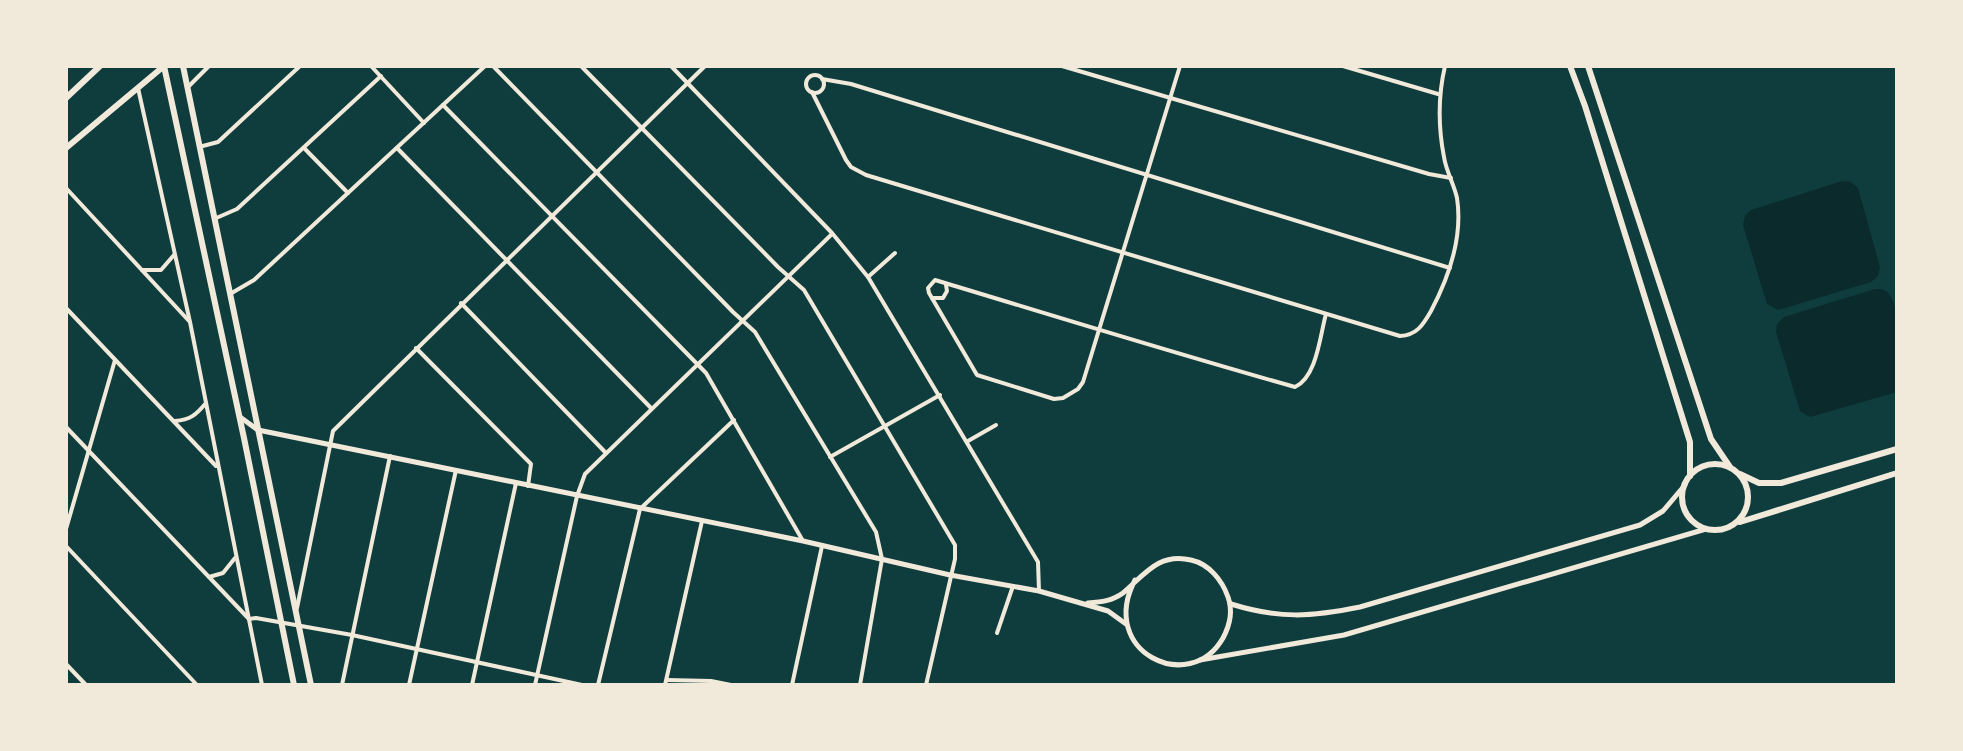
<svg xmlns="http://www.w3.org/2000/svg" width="1963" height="751" font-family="'Varela Round',sans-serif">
	<rect width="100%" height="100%" fill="#0f3d3e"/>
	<!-- water -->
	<g fill="#0a2a2b">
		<polygon points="1842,181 1851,182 1858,188 1880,267 1878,276 1871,282 1778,310 1767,304 1743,225 1745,216 1751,210"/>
		<path d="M1875,289C1880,289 1882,288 1887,292C1903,304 1897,371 1897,392L1810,417L1800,411L1776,332L1777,324L1784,317Z"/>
	</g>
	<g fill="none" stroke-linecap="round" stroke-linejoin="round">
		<!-- minor -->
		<g stroke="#f1e9da" stroke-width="4">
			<polyline points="371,66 424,123"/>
			<polyline points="493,66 733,312 755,332 876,532 882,559 860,685"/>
			<polyline points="581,66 778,267 804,290 955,545 955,559 926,685"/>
			<polyline points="671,66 832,233 868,277 1038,562 1039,591"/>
			<polyline points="1062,66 1429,174 1451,178"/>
			<path d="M1180,66L1083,382L1078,389L1063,398L1054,399L977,375L929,293L928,288L935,280L945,283C1061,318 1177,354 1295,387C1317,377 1320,335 1326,314"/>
			<polyline points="1343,66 1438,94"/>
			<circle cx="815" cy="84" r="9"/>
			<polyline points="822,79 851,84 1450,268"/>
			<polyline points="188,87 209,66"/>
			<polyline points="138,88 190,322 262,685"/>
			<path d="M812,92L846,160L851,167L866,175L1400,336C1417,335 1423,325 1431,311C1449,277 1463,237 1457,198C1454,184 1446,171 1444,157C1438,126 1438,96 1445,66"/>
			<polyline points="443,105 706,373 803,541"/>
			<polyline points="199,147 218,142 300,66"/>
			<polyline points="397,148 651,408"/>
			<polyline points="305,149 348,193"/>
			<polyline points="66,188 189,321"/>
			<polyline points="214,219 237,209 381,76"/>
			<polyline points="142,270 161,270 174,255"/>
			<polyline points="868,277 895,253"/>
			<polyline points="230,294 254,280 485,66"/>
			<polyline points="932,298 943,298 947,291 946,285"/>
			<polyline points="461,303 605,452"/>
			<polyline points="66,308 216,466"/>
			<polyline points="416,348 531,464 528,486"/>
			<path d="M175,421C190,420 196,415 206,403"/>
			<polyline points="66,427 249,619 256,618 352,635 582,685"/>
			<polyline points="968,441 996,425"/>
			<polyline points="830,457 940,395"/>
			<polyline points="66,529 115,360"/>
			<polyline points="66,546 197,685"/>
			<polyline points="209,577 223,573 235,558"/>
			<polyline points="297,608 333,431 705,66"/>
			<polyline points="997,633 1013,586"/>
			<polyline points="66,664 86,685"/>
			<polyline points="667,680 711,681 731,685"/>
			<polyline points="342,685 390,456"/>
			<polyline points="409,685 456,470"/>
			<polyline points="472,685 516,483"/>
			<polyline points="535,685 577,496 585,474 832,234"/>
			<polyline points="598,685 640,509 734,420"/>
			<polyline points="665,685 702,521"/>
			<polyline points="792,685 822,546"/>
		</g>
		<!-- tertiary -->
		<g stroke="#f1e9da" stroke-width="5">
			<polyline points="240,417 258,430 803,541 950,575 1039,591 1108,611 1126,624"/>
			<path d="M1088,603C1101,602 1112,601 1123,593C1144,575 1159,552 1191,560C1209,564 1222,580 1228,597C1233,611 1230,625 1223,638C1190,696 1097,652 1135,580"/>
			<path d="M1231,604C1279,619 1311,617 1360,607L1640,525L1663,511L1685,485"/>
			<polyline points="1200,660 1344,635 1706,529"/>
		</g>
		<!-- secondary -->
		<g stroke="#f1e9da" stroke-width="6">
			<polyline points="164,66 244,438 294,685"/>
			<polyline points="183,66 311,685"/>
			<polyline points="1570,66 1585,106 1690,442 1690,476"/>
			<polyline points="1588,66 1711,439 1730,467"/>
			<polyline points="66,98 100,66"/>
			<polyline points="66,148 164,66"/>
			<circle cx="1715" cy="497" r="33"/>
			<polyline points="1740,474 1759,483 1781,483 1897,449"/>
			<polyline points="1740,522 1897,473"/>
		</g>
	</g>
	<!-- border -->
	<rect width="1963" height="751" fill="none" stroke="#f1e9da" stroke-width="136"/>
</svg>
